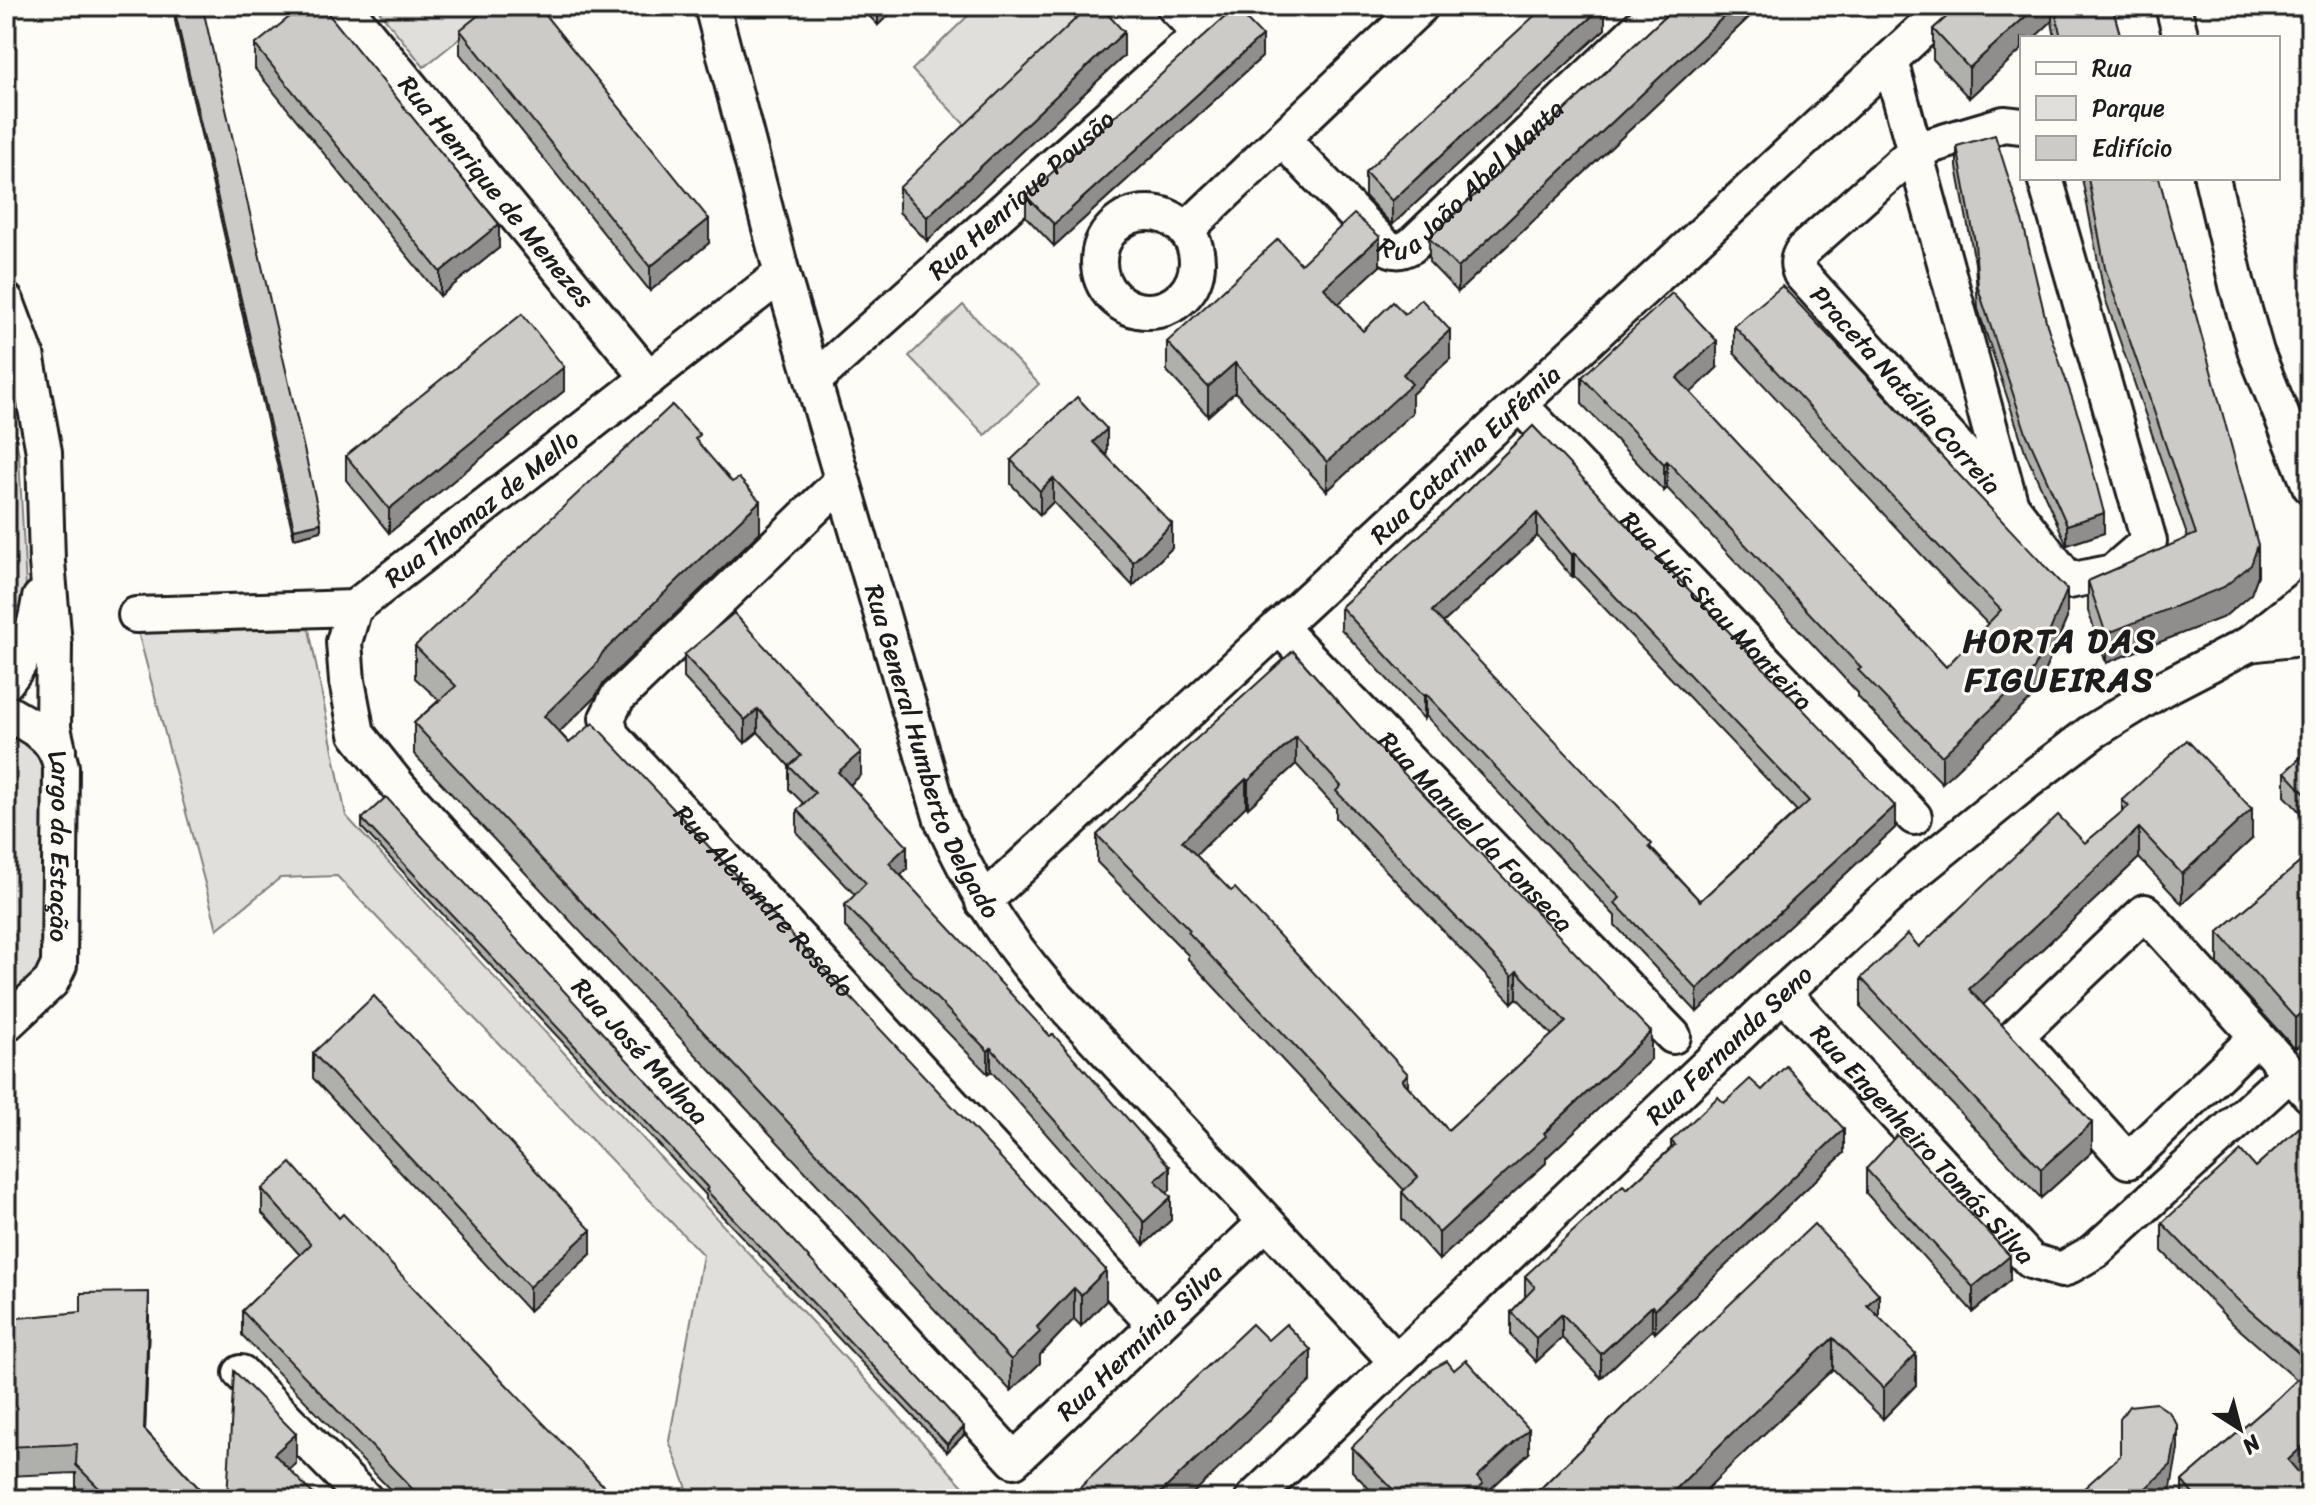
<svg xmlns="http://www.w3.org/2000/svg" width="2316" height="1505" font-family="Sriracha,sans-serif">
	<rect width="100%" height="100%" fill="#fdfcf7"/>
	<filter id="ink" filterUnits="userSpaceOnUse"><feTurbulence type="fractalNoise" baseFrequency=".0125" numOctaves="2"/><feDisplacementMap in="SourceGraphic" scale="16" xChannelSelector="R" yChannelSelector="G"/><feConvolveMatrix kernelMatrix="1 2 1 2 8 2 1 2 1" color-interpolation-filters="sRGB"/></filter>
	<g filter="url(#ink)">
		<!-- green -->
		<g fill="#e0dfdb" stroke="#7e7e7c" stroke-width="2">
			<polygon points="375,6 500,6 424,67"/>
			<polygon points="978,6 1064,6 1078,21 967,127 912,70"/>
			<polygon points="963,305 1039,384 985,435 909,356"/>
			<polygon points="6,394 19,455 27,607 6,608"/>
			<polygon points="309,629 346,816 975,1499 691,1499 669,1441 703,1255 337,876 280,878 217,929 138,632"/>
			<polygon points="6,725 50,757 48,959 28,989 6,999"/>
		</g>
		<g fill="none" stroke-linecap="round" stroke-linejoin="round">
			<defs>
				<g id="minor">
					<path id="s1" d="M344,6L649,378"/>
					<path id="s2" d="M712,6L782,274L942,820C973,886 999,931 1047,987L1397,1362"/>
					<polyline points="2173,6 2181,38"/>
					<polyline points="1201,34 1230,6"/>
					<path d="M1890,60L2011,506L1801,274C1797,265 1797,259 1803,250L1916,150L2004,124L2022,126"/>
					<path id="s3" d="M1282,139L1384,245C1394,252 1400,252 1411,246L1662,6"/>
					<polyline points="2212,178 2237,285 2256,352 2310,486"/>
					<circle cx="1148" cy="262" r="49"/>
					<polyline points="1186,230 1421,6"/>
					<polyline points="6,301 26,354 44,452 47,562 54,645 53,728 58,750"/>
					<path id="s4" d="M814,380L1201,34L1174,6"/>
					<path id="s5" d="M1519,404L1914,817"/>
					<path id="s6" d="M842,481L617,698L607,718L611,735L1156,1326"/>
					<polyline points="2011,506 2069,581 2113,572 2149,541 2045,178"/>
					<path id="s7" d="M354,608L344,642L347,681L357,734L399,787L1014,1460L1266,1222"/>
					<path id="s8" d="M136,615L354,608L782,274"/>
					<path id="s9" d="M1279,627L1673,1036"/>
					<polyline points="2249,644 2310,637"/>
					<path d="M6,682C27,657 35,629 40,598"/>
					<path id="s10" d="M6,712C32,728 55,734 61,767L59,965L51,982L6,1024"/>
					<path id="s11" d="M983,902L1948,6"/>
					<path id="s12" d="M1783,993L2031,1261L2062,1270L2095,1251L2290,1073"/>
					<polyline points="2257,1037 2128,1161 2016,1036 2145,912 2290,1073 2310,1095"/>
					<polyline points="241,1373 365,1499"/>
					<path id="s13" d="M1253,1499L1783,993L1913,874L2025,783L2092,732L2162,689L2249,644L2310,595"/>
				</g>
			</defs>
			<!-- minor casing -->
			<use href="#minor" stroke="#1c1c1c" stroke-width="40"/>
			<!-- minor -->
			<use href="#minor" stroke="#fdfcf7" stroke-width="34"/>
		</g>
		<!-- wall -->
		<g fill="#afafac" stroke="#1c1c1c" stroke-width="2" fill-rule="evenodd">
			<polygon points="859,6 898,6 878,25"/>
			<polygon points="1605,6 1605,29 1392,225 1365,196 1365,172"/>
			<polygon points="1676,6 1761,6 1458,292 1429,262 1429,238"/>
			<polygon points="1959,6 2112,6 2121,38 2055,38 2052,21 1969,98 1933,59 1933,29"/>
			<polygon points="175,12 321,531 294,538 175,21"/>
			<polygon points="460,30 709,243 650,291 460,54"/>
			<polygon points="255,45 499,248 440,296 255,69"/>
			<polygon points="1124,56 927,241 899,212 899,188"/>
			<polygon points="1262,57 1054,246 1026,217 1026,196"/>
			<polygon points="1957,146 2047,325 2104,533 2067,545 2026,454 1978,309 1975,263 1957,167"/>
			<polygon points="2082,178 2159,178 2258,575 2251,594 2224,617 2106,663 2088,611 2088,581 2188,538 2105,298"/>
			<polygon points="1301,264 1380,266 1338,304 1363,331 1450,359 1412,394 1412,413 1327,491 1235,392 1208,416 1167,371 1167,342"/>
			<polygon points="1734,326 2067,618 2034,696 1942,783 1858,697 1858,693 1667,488 1664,491 1582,404 1582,377 1717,368 1690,393 1946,667 1988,624 1959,595 1734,353"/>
			<polygon points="564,391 389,533 346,480 346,456"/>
			<path d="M1533,426L1895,828L1697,1012L1615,925V916L1426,716L1424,719L1341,629V607L1449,509ZM1537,536L1572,577L1574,576L1797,811L1700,901L1443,623Z"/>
			<polygon points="700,445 760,532 603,684 595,697 559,732 1106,1301 1081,1326 1074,1319 1040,1355 1040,1363 1011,1391 414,754 414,723 439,700 415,678 415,646"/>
			<polygon points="1107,453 1105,454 1172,548 1133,586 1053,502 1040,515 1011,484 1011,460"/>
			<path d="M1293,651L1651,1059L1546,1158V1163L1439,1260L1402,1219V1192L1404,1190L1188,959V955L1097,862V835ZM1296,764L1336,808V818L1512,1003L1517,998L1552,1035L1448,1130L1196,855L1246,806L1248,808Z"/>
			<polygon points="684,655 861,775 850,785 907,869 901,875 1170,1190 1167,1192 1171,1220 1144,1245 991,1071 988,1074 845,927 845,905 855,895 797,833 797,810 804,804 789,789 789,766 758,732 745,743 684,678"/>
			<polygon points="2310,749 2310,823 2285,796 2285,772"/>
			<polygon points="2122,800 2252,839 2182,904 2139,858 1983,1005 2092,1152 2041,1198 1861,1008 1861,978 1919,947 2085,843 2122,812"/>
			<polygon points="362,819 964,1435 947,1452 706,1199 706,1195 362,828"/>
			<polygon points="2310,854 2295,1049 2218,964 2218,932"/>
			<polygon points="313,1053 591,1254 529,1311 313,1078"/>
			<polygon points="1762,1090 1844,1153 1655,1333 1652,1330 1601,1378 1562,1338 1536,1362 1511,1336 1511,1312 1525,1297 1525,1276 1627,1189 1671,1148 1671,1141 1724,1103"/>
			<polygon points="2310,1118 2310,1467 2301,1475 2310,1499 2182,1499 2182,1481 2278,1398 2297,1380 2231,1322 2162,1251 2162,1223 2255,1167"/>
			<polygon points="1866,1169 2010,1280 1973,1312 1866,1193"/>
			<polygon points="262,1189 339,1218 616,1499 399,1499 242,1335 242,1311 300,1255 262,1213"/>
			<polygon points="1879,1317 1916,1385 1883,1419 1833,1369 1731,1465 1697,1499 1530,1499 1664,1367"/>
			<polygon points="6,1319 149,1322 145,1430 209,1499 80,1499 76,1495 76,1473 6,1476"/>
			<polygon points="1352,1447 1529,1453 1483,1496 1483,1499 1379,1499 1352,1471"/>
		</g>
		<!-- shaded-wall -->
		<g fill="#8f8e8c" stroke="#1c1c1c" stroke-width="2">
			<polygon points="878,6 898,6 878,25"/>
			<polygon points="1603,6 1605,6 1605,29 1392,225 1392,201"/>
			<polygon points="1735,6 1761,6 1458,292 1458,268"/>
			<polygon points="2037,6 2052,6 2052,21 2034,38 2022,38 2022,49 1969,98 1969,68"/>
			<polygon points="1124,32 1124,56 927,241 927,217"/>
			<polygon points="1262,36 1262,57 1054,246 1054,224"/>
			<polygon points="709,219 709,243 650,291 650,267"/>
			<polygon points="499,224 499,248 440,296 440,272"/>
			<polygon points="1380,237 1380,266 1324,317 1324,288"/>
			<polygon points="1450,330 1450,359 1412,394 1412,413 1327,491 1327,462 1403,374"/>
			<polygon points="1717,341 1717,368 1677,406 1677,378"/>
			<polygon points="1235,363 1235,392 1208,416 1208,387"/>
			<polygon points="564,367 564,391 389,533 389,509"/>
			<polygon points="1107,429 1107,453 1093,466 1093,442"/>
			<polygon points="1667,461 1667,488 1664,491 1664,464"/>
			<polygon points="1053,478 1053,502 1040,515 1040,491"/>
			<polygon points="760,501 760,532 603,684 595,697 544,747 544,716 603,652"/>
			<polygon points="1537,513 1537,536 1432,633 1432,611"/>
			<polygon points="2104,513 2104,533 2067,545 2067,525"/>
			<polygon points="321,523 321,531 294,538 294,529"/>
			<polygon points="1172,524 1172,548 1133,586 1133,562"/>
			<polygon points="2258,545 2258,575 2251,594 2224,617 2106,663 2106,634"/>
			<polygon points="1574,553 1574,576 1572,577 1572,555"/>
			<polygon points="2067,590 2067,618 2034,696 1942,783 1942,756"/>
			<polygon points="1426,694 1426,716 1424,719 1424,696"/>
			<polygon points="758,709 758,732 745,743 745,720"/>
			<polygon points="1296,737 1296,764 1248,808 1248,781"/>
			<polygon points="861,752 861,775 838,795 838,772"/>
			<polygon points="1246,779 1246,806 1182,869 1182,841"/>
			<polygon points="1895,806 1895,828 1697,1012 1697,989"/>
			<polygon points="2252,809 2252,839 2182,904 2182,874"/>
			<polygon points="2139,828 2139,858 1969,1018 1969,989"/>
			<polygon points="907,846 907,869 889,886 889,863"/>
			<polygon points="1517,971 1517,998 1512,1003 1512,976"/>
			<polygon points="2310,1005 2310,1036 2295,1049 2295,1018"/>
			<polygon points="1651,1032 1651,1059 1546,1158 1546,1163 1439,1260 1439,1233"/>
			<polygon points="991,1048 991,1071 988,1074 988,1051"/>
			<polygon points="1408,1074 1408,1101 1402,1080"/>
			<polygon points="2092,1123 2092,1152 2041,1198 2041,1169"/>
			<polygon points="1844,1129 1844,1153 1655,1333 1655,1309"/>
			<polygon points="1170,1167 1170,1190 1155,1203 1155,1180"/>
			<polygon points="1171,1197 1171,1220 1144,1245 1144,1222"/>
			<polygon points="591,1230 591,1254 529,1311 529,1287"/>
			<polygon points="2010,1256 2010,1280 1973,1312 1973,1287"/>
			<polygon points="1106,1270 1106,1301 1081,1326 1081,1295"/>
			<polygon points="1074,1288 1074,1319 1040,1355 1040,1363 1011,1391 1011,1360 1037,1327"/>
			<polygon points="149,1292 149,1322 144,1459 144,1429"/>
			<polygon points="1879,1294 1879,1325 1867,1305"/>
			<polygon points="1652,1306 1652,1330 1601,1378 1601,1354"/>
			<polygon points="1562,1314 1562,1338 1536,1362 1536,1338"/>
			<polygon points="1833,1338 1833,1369 1731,1465 1697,1499 1666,1499 1731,1434"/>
			<polygon points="1311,1350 1311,1381 1187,1499 1154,1499"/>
			<polygon points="1916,1354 1916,1385 1883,1419 1883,1388"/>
			<polygon points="2178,1426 2178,1449 2171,1488 2159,1499 2134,1499"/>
			<polygon points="964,1427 964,1435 947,1452 947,1444"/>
			<polygon points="1529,1429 1529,1453 1483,1496 1483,1499 1466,1499 1477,1477"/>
			<polygon points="296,1434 296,1464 274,1484 274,1454"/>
			<polygon points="2310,1439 2310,1467 2288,1488 2288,1460"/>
		</g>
		<!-- building -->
		<g fill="#cccbc8" stroke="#1c1c1c" stroke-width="2" fill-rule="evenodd">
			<polygon points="303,6 322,6 499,224 440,272 255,45"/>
			<polygon points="490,6 538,6 709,219 650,267 460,30"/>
			<polygon points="1089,6 1100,6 1124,32 927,217 899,188"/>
			<polygon points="1545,6 1603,6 1392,201 1365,172"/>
			<polygon points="1676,6 1735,6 1458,268 1429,238"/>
			<polygon points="1959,6 2037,6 1969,68 1933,29"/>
			<polygon points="2054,6 2112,6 2121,38 2061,38"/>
			<polygon points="1235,8 1262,36 1054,224 1026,196"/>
			<polygon points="203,9 321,523 294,529 175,12"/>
			<polygon points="1995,135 2024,227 2047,325 2080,421 2104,513 2067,525 2026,433 1978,288 1975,242 1957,146"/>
			<polygon points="2088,178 2159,178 2258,545 2251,565 2224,587 2106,634 2088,581 2196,534 2105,268"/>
			<polygon points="1354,214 1380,237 1324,288 1363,331 1393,302 1405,314 1421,299 1450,330 1403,374 1412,384 1327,462 1235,363 1208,387 1167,342 1278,239 1301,264"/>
			<polygon points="1782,286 2067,590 2034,669 1942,756 1858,670 1861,668 1667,461 1664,464 1582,377 1672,293 1717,341 1677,378 1946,667 2001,610 1959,568 1734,326"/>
			<polygon points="522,314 564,367 389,509 346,456"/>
			<polygon points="1077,397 1107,429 1093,442 1172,524 1133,562 1053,478 1040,491 1011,460"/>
			<polygon points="672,405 700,435 695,439 732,482 739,478 760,501 603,652 595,666 544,716 569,743 593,723 1106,1270 1081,1295 1074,1288 1037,1327 1040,1332 1011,1360 414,723 456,686 415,646"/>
			<path d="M1533,426L1895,806L1697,989L1615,903L1620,898L1426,694L1424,696L1341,607L1449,509ZM1537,513L1572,555L1574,553L1809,801L1700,901L1649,847L1652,844L1432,611Z"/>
			<polygon points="734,613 861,752 838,772 907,846 889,863 1050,1036 1053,1034 1170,1167 1155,1180 1171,1197 1144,1222 991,1048 988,1051 845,905 866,883 797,810 815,793 789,766 801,756 758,709 745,720 684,655"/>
			<path d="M1293,651L1371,739L1651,1032L1544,1133L1546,1136L1439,1233L1402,1192L1418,1177L1188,932L1190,930L1097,835L1183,751ZM1296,737L1341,786L1336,791L1512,976L1517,971L1566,1022L1448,1130L1402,1080L1408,1074L1235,888L1231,891L1182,841L1246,779L1248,781Z"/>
			<polygon points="2187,740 2252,809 2182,874 2139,828 1969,989 2092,1123 2041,1169 1861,978 1908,934 1919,947 2058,815 2085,843 2129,806 2122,800"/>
			<polygon points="2310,749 2310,799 2285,772"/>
			<polygon points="386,797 964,1427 947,1444 706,1190 708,1188 362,819"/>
			<polygon points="2310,854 2310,1005 2295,1018 2218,932"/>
			<polygon points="374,996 591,1230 529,1287 313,1053"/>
			<polygon points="1786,1066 1844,1129 1655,1309 1652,1306 1601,1354 1562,1314 1536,1338 1511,1312 1535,1287 1525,1276 1623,1185 1627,1189 1675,1145 1671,1141 1718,1097 1724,1103 1750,1079 1762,1090"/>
			<polygon points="2310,1118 2310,1363 2231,1294 2162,1223 2241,1151 2255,1167"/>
			<polygon points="1897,1135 2010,1256 1973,1287 1866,1169"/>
			<polygon points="291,1163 339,1218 343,1214 616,1499 422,1499 242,1311 311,1244 262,1189"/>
			<polygon points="1814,1224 1879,1294 1867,1305 1916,1354 1883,1388 1833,1338 1731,1434 1666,1499 1530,1499 1664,1367"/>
			<polygon points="149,1292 144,1429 209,1499 110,1499 76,1465 77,1444 6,1447 6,1319 81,1312 81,1293"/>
			<polygon points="1252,1324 1268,1340 1286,1324 1311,1350 1154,1499 1068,1499"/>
			<polygon points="1466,1360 1529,1429 1477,1477 1483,1484 1466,1499 1402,1499 1352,1447 1432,1369 1447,1361 1454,1370"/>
			<polygon points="2310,1367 2310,1439 2288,1460 2310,1486 2310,1499 2197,1499 2182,1481 2278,1398"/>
			<polygon points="234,1371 296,1434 274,1454 318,1499 227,1499"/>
			<polygon points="2156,1403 2169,1412 2178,1426 2171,1465 2134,1499 2072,1499 2120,1456 2120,1419 2129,1406"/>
		</g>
	</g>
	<g text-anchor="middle" stroke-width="6" stroke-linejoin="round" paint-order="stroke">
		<!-- street labels -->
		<g font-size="26" fill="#1c1c1c" stroke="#fdfcf7">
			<text dy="9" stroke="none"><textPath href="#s3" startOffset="262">Rua João Abel Manta</textPath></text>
			<text dy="9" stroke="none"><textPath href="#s1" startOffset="240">Rua Henrique de Menezes</textPath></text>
			<text dy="9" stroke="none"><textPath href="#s4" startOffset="278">Rua Henrique Pousão</textPath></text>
			<text transform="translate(1906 390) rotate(48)" y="9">Praceta Natália Correia</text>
			<text dy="9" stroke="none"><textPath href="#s11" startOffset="658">Rua Catarina Eufémia</textPath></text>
			<text dy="9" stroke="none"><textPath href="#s8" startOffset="380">Rua Thomaz de Mello</textPath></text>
			<text dy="9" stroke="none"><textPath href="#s5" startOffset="286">Rua Luís Stau Monteiro</textPath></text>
			<text dy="9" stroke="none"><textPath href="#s2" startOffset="778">Rua General Humberto Delgado</textPath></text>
			<text dy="9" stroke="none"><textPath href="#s9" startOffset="284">Rua Manuel da Fonseca</textPath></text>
			<text dy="9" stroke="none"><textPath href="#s10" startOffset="160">Largo da Estação</textPath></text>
			<text dy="9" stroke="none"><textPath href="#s6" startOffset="578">Rua Alexandre Rosado</textPath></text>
			<text dy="9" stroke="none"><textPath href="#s13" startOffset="658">Rua Fernanda Seno</textPath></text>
			<text dy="9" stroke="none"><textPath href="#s7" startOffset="554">Rua José Malhoa</textPath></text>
			<text dy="9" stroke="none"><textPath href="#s12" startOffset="206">Rua Engenheiro Tomás Silva</textPath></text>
			<text dy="9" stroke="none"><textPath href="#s7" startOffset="1280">Rua Hermínia Silva</textPath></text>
		</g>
		<!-- district labels -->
		<g font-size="34" font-weight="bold" letter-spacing="2" fill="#1c1c1c" stroke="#fdfcf7">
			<text x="2060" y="652">HORTA DAS<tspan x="2060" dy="39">FIGUEIRAS</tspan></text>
		</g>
	</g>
	<!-- margin -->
	<rect width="2316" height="1505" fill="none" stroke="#fdfcf7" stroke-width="32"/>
	<rect x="16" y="16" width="2284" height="1473" fill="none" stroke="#1c1c1c" stroke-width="3" filter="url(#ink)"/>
	<!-- legend -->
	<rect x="2020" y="36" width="260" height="144" fill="#fdfcf7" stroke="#a3a29f" stroke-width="2"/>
	<rect x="2036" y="62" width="40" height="12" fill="#fdfcf7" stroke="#a3a29f" stroke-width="2"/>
	<text x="2092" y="76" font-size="24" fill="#1c1c1c">Rua</text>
	<rect x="2036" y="96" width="40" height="24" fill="#e0dfdb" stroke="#a3a29f" stroke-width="2"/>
	<text x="2092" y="116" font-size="24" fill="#1c1c1c">Parque</text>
	<rect x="2036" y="136" width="40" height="24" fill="#cccbc8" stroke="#a3a29f" stroke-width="2"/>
	<text x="2092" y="156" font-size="24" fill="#1c1c1c">Edifício</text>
	<!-- north arrow -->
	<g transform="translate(2240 1429) rotate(144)" stroke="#fdfcf7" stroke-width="6" paint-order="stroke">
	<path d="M0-6L14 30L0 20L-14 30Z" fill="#1c1c1c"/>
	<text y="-12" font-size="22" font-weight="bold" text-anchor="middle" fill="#1c1c1c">N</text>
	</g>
</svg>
